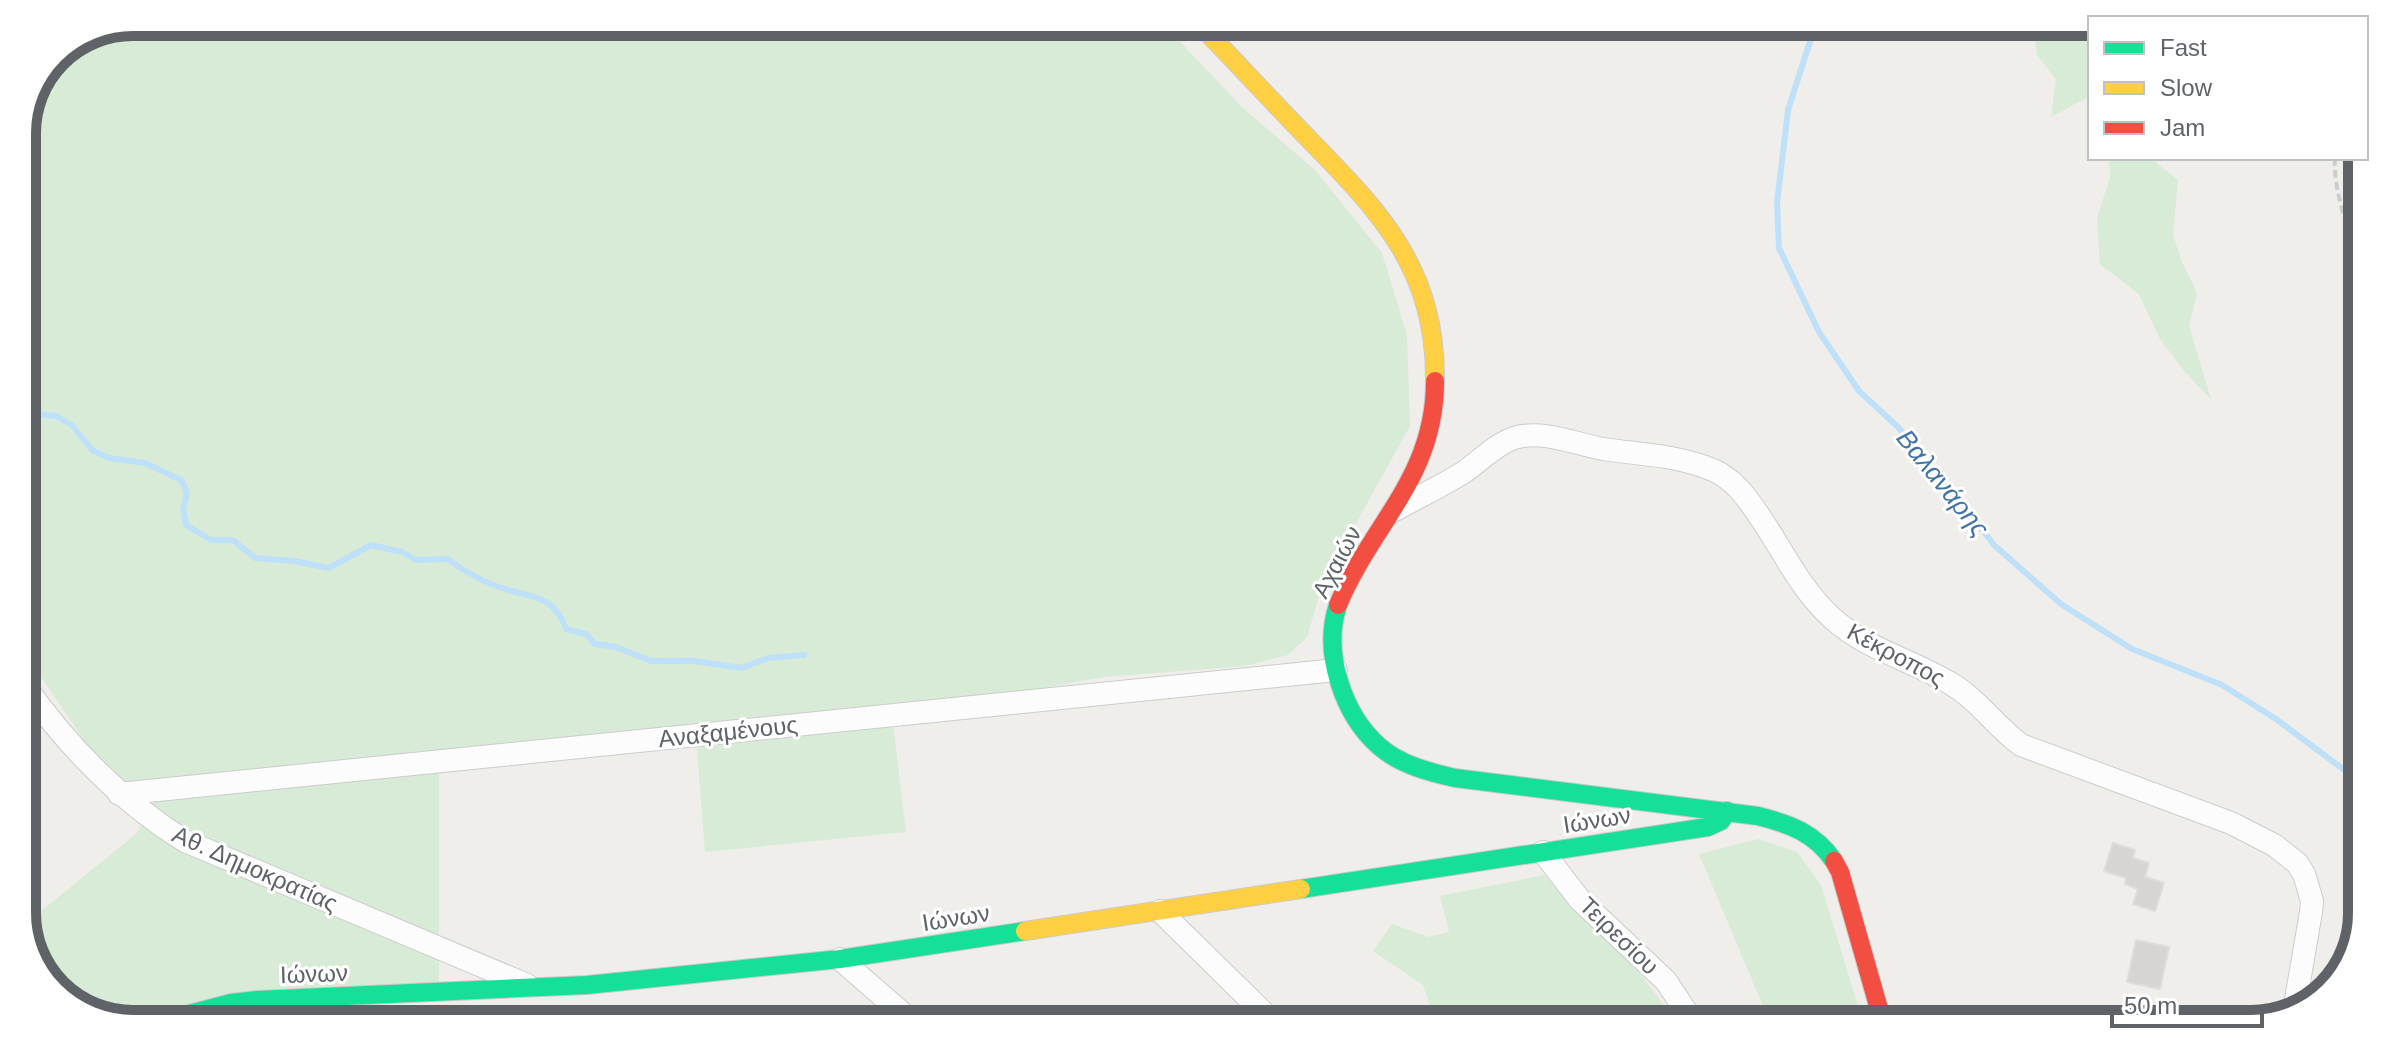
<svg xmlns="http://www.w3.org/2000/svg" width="2384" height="1046" font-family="Arial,sans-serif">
	<rect width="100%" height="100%" fill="#efeeea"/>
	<!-- green -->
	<g fill="#d8ebd6">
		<polygon points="133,22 1165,26 1243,108 1315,170 1382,253 1407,335 1410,426 1323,583 1307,637 1288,655 1245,666 1104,677 1019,692 891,708 906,832 705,852 695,725 439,753 439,983 362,990 362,1016 173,1016 171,1012 162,1016 90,1015 41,975 24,925 137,833 165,780 129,785 101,765 22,649 22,127 55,54"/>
		<polygon points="2034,30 2090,30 2090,96 2051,117 2056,79 2037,55"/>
		<polygon points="2109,158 2154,158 2156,163 2178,180 2173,235 2182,262 2197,293 2189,326 2211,399 2185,372 2160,339 2139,294 2100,264 2097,218 2110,178"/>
		<polygon points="1758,839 1797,852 1821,885 1863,1022 1740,1022 1766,1013 1699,854"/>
		<polygon points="1544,875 1642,976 1676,1022 1435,1021 1423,985 1373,951 1392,924 1428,937 1449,932 1440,896"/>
		<polygon points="704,1009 705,1018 612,1017"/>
	</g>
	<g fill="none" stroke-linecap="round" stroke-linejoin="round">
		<!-- stream -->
		<g stroke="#bfe0f9" stroke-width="6">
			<polyline points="1814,29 1788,110 1777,203 1779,248 1819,332 1859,391 1898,427 1949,486 1994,545 2061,604 2132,649 2222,685 2276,719 2355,778"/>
			<path d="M22,382L27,395L38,414L56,416L72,425L92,450L109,458L145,463L181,480L187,493L183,509L186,525L211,540H233L255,558L294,561L329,568L371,545L402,552L416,560L448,559C463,571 478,579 496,586C528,598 553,592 566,629L586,634L595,644L616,647L651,661H694L742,668L768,658L804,655"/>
		</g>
	</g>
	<!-- building -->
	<g fill="#d6d5d3" stroke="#deddd9" stroke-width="2">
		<polygon points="2113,843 2135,850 2133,858 2149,863 2145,877 2164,883 2155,911 2133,904 2138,889 2125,884 2126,878 2104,871"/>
		<polygon points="2136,940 2169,947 2160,989 2127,982"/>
		<polygon points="2165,1005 2201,1009 2200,1024 2145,1024"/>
	</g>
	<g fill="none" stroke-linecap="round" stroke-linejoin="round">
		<defs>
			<g id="street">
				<path d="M1395,510C1418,497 1442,486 1464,472C1481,460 1495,445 1514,438C1543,429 1575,444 1603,449C1637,454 1672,455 1705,467C1718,471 1730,479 1740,490C1774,529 1793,583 1832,618C1866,649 1909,659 1948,682C1977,698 1995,726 2021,745L2231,823L2274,845L2297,863L2304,874L2312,901L2311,912L2294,1011"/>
				<path d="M22,682C67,746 119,800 185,841L527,985"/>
				<polyline points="119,794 1336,670"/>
				<polyline points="1543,852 1580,900 1666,981 1693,1022"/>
				<polyline points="1160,911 1271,1020"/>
				<polyline points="840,959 909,1019"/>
			</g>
			<g id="fast">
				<path d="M1338,605C1322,652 1343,715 1380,747C1401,765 1429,772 1455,778L1758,816C1790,824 1815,833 1834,861"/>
				<polyline points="1301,889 1708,827 1721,821 1727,811"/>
				<polyline points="182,1016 231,1003 257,1000 587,985 840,959 1025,931"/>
			</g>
			<g id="slow">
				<path d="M1201,26C1235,61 1268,97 1302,132C1377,209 1436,265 1435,381"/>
				<polyline points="1025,931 1301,889"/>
			</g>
			<g id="jam">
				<path d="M1338,605C1372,523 1435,478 1435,381"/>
				<polyline points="1834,861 1840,872 1883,1023"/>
			</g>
		</defs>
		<!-- street casing -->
		<use href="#street" stroke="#cbcccc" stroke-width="24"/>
		<!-- fast casing -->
		<use href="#fast" stroke="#cacacb" stroke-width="20"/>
		<!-- slow casing -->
		<use href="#slow" stroke="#cacacb" stroke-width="20"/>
		<!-- jam casing -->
		<use href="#jam" stroke="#cacacb" stroke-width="20"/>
		<!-- path -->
		<path stroke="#cacfcc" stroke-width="4" stroke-dasharray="8 4" stroke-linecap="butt" d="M2335,158C2333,186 2346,229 2360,254"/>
		<!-- street -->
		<use href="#street" stroke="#fdfcfc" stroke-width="22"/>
		<!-- fast -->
		<use href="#fast" stroke="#16e098" stroke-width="18"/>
		<!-- slow -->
		<use href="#slow" stroke="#ffcf43" stroke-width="18"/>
		<!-- jam -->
		<use href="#jam" stroke="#f24e42" stroke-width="18"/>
	</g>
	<g text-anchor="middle" stroke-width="6" stroke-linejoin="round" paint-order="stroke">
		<!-- street labels -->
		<g font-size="24" fill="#5f6368" stroke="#fff">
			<text transform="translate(1337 562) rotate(-62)" y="8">Αχαιών</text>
			<text transform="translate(1896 655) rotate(28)" y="8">Κέκροπος</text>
			<text transform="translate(728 732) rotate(-6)" y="8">Αναξαμένους</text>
			<text transform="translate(1597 820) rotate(-9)" y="8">Ιώνων</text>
			<text transform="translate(255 869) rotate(24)" y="8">Αθ. Δημοκρατίας</text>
			<text transform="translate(956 918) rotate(-9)" y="8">Ιώνων</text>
			<text transform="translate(1619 936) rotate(44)" y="8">Τειρεσίου</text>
			<text transform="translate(314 974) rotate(-2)" y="8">Ιώνων</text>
		</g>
		<!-- water labels -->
		<g font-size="26" font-style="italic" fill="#4174aa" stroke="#fff">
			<text transform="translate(1943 483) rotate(51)" y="9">Βαλανάρης</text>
		</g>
	</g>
	<!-- crop -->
	<path d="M0 0H2384V1046H0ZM133 36H2251A97 97 0 0 1 2348 133V913A97 97 0 0 1 2251 1010H133A97 97 0 0 1 36 913V133A97 97 0 0 1 133 36Z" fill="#fff" fill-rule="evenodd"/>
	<path fill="none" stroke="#5f6368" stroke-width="10" d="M133 36H2251A97 97 0 0 1 2348 133V913A97 97 0 0 1 2251 1010H133A97 97 0 0 1 36 913V133A97 97 0 0 1 133 36Z"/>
	<!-- legend -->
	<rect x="2088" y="16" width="280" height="144" fill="#ffffff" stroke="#bfc1c3" stroke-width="2"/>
	<rect x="2104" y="42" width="40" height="12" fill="#16e098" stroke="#bfc1c3" stroke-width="2"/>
	<text x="2160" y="56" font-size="24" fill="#5f6368">Fast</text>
	<rect x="2104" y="82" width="40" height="12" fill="#ffcf43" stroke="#bfc1c3" stroke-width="2"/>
	<text x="2160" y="96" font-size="24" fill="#5f6368">Slow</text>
	<rect x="2104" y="122" width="40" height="12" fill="#f24e42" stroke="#bfc1c3" stroke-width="2"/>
	<text x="2160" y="136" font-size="24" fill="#5f6368">Jam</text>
	<!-- scale -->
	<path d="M2112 1014v12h150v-12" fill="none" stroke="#5f6368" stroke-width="4"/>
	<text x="2124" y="1014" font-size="24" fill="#5f6368" stroke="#ffffff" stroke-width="6" paint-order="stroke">50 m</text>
</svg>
